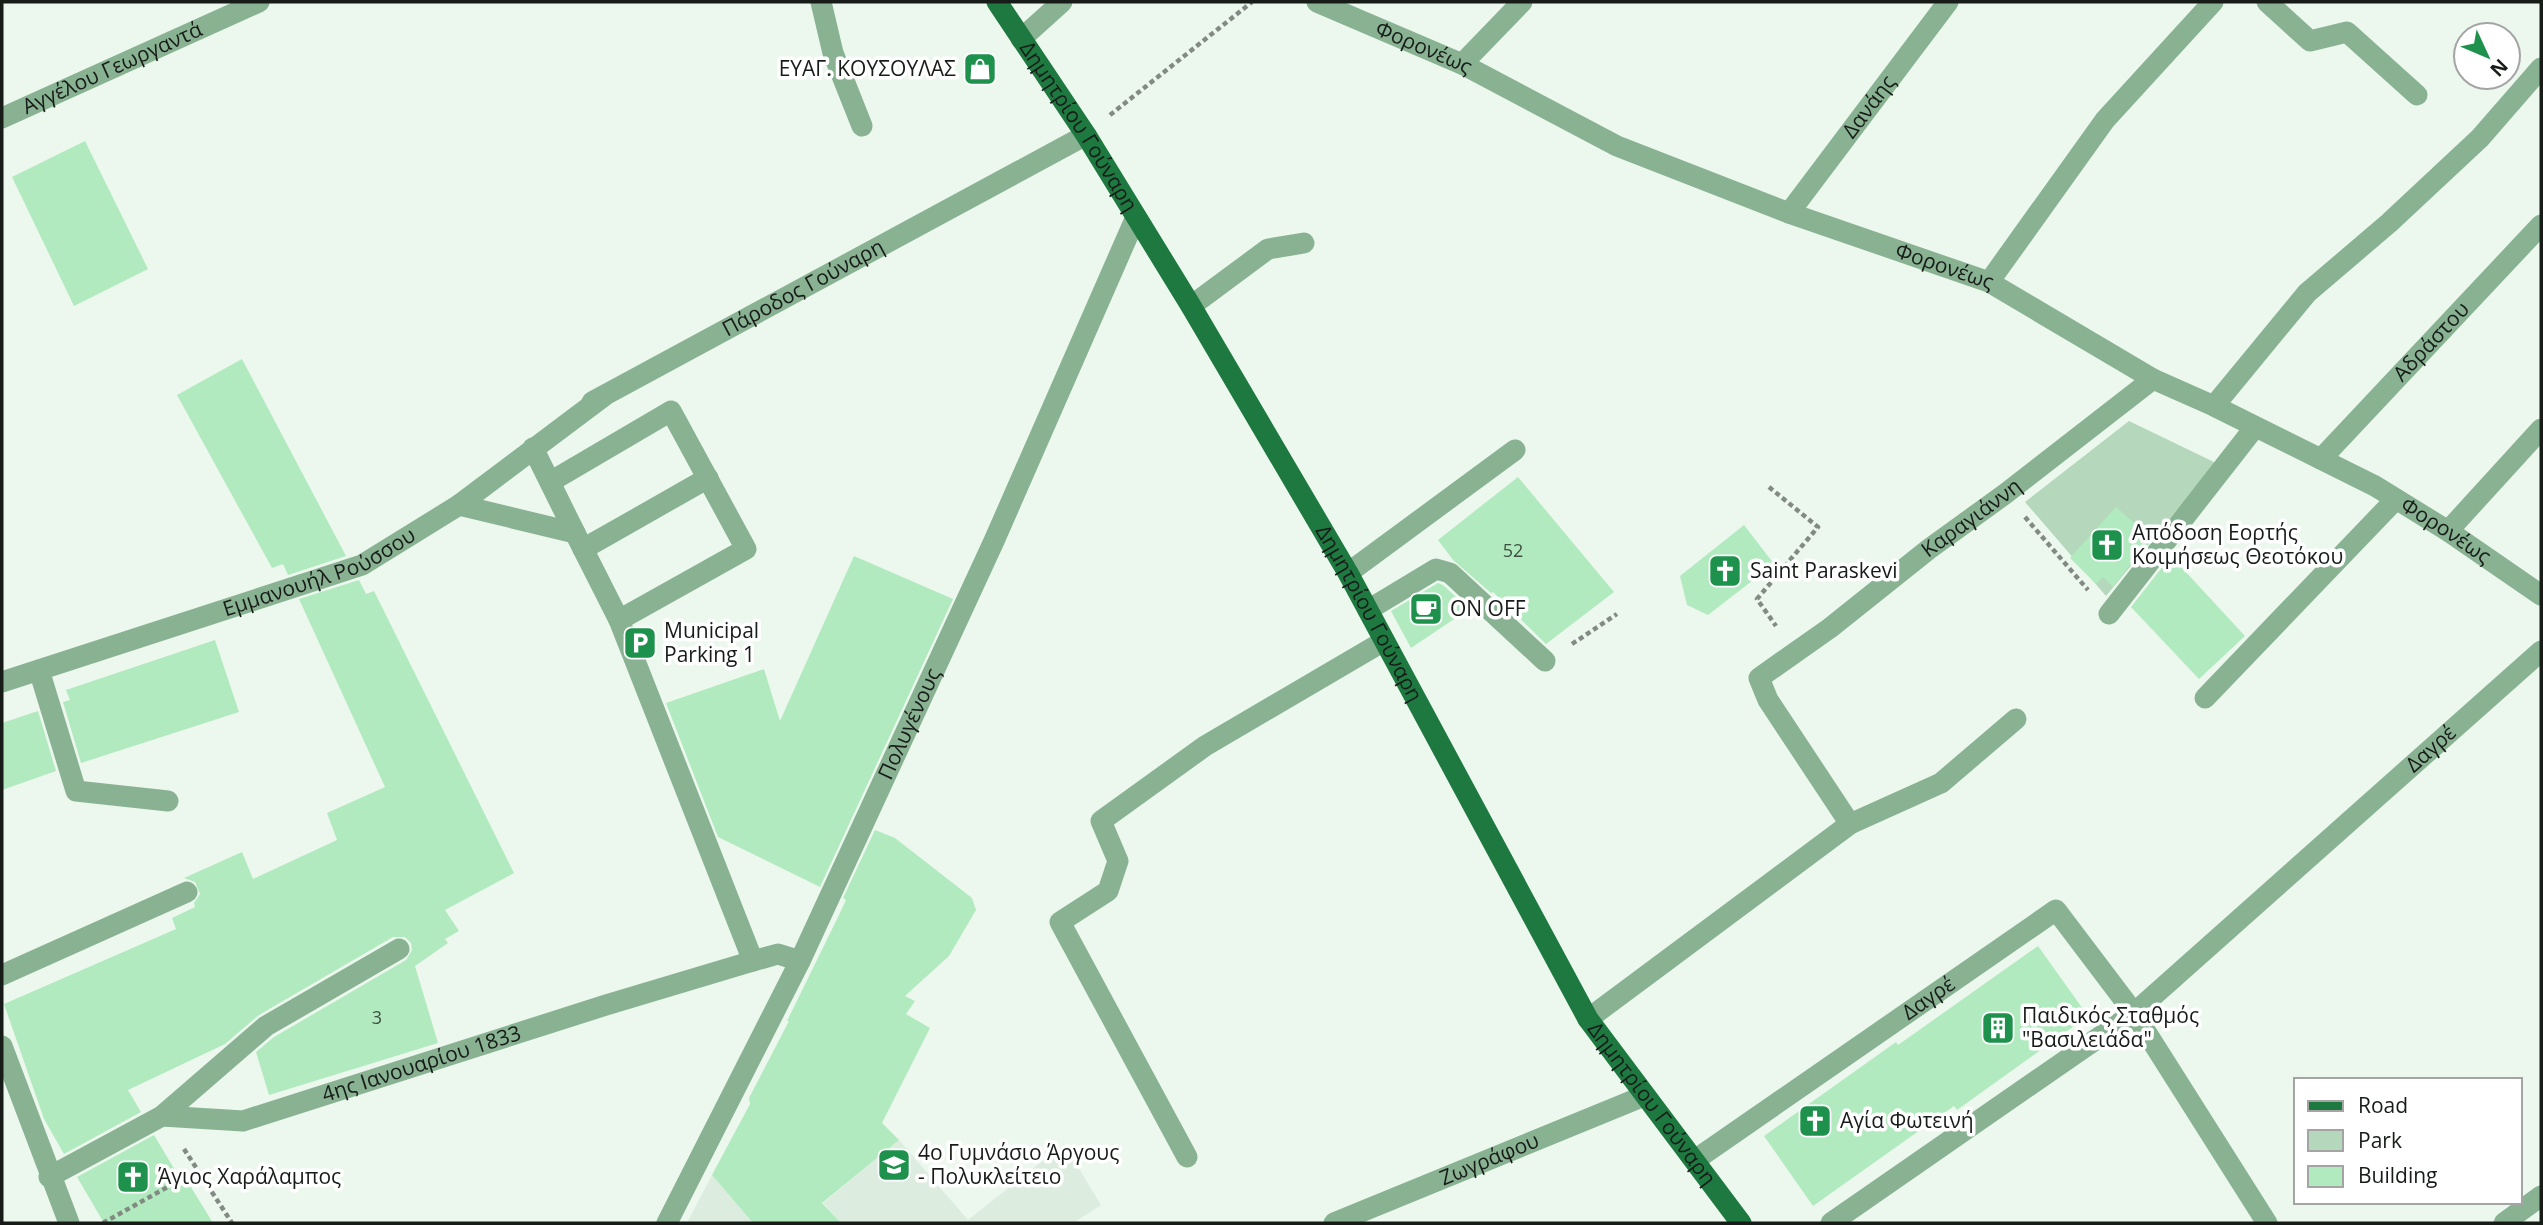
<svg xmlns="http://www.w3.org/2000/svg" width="2543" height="1225" font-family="'Open Sans',sans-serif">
	<rect width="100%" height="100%" fill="#ecf7ee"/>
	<!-- built -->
	<g fill="#dceddf">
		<polygon points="899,1140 968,1220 1064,1144 1101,1205 1073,1223 841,1223 823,1203"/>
		<polygon points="712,1175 753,1223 687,1223"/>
	</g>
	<!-- green -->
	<polygon fill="#b5d8bc" points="2129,421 2216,463 2106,596 2025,502"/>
	<!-- building -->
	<g fill="#b2eabf">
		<polygon points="85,141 148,269 74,306 12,177"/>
		<polygon points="242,359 346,556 288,575 283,564 272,568 177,395"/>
		<polygon points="1518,477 1614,592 1546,644 1493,592 1491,593 1453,560 1438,540"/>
		<polygon points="2116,507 2151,538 2113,587 2103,577 2096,584 2070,558"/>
		<polygon points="1744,525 1774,564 1708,615 1687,605 1680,576"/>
		<polygon points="854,556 953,599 820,887 718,837 666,703 764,669 780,721"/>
		<polygon points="2171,556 2245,636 2199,679 2131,607"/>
		<polygon points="359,580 366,594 374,591 514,873 445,910 459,931 445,939 448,943 415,966 438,1043 269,1095 256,1052 274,1037 406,960 412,950 411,943 405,937 393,937 259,1015 225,1044 128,1090 141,1112 64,1154 44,1119 4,1004 176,929 172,918 195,907 194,903 200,894 195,882 184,878 242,852 253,879 337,840 327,813 385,787 299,599"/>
		<polygon points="1438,583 1443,585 1469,609 1411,648 1391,611"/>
		<polygon points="215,640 239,712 81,763 63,702 70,700 66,690"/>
		<polygon points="38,711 56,771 2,790 2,723"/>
		<polygon points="875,830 895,838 972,898 976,910 949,956 905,996 915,1001 906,1014 930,1028 882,1123 899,1140 822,1203 841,1223 753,1223 712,1175 750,1104 749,1098 789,1021 787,1021 838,917 846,900 843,898"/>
		<polygon points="2038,946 2088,1016 1957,1110 1954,1106 1813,1206 1764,1136 1896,1042 1898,1045"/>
		<polygon points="154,1135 185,1187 189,1184 213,1223 104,1223 77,1177"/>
	</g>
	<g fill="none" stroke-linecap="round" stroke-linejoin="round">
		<!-- path -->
		<g stroke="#838a84" stroke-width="4.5" stroke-dasharray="5 3.5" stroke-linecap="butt">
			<polyline points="1110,115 1252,2"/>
			<polyline points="1769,487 1818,527 1757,599 1776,626"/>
			<polyline points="2025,517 2088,590"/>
			<polyline points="1572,644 1617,614"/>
			<polyline points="184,1149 232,1223"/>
			<polyline points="103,1223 198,1170"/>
		</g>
		<!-- minor -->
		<g stroke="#88b292" stroke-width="21">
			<polyline points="821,2 833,53 862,126"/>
			<path id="s1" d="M1317,2L1462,64L1617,146L1789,213L1989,282L2153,379L2214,406L2375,486L2448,531L2541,595"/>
			<polyline points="2267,2 2310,41 2347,32 2417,95"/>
			<polyline points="1021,39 1062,2"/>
			<polyline points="1462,64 1522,2"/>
			<path id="s2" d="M2,118L259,2"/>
			<path id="s3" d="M1789,213L1948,2"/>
			<polyline points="1989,282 2105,120 2213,2"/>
			<polyline points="1191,306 1268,249 1304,243"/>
			<path id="s4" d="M592,402L1086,135"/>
			<polyline points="2214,406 2307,293 2389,223 2480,138 2541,68"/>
			<polyline points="533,448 575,533"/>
			<path id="s5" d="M2321,459L2541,225"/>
			<polyline points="550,482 671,411 746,549 619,620"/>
			<polyline points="459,505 575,533 619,620 753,961"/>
			<polyline points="2448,531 2541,429"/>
			<polyline points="583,549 708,478"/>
			<polyline points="1348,573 1515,450"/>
			<polyline points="1368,610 1436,569 1450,573 1545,661"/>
			<polyline points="2109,614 2255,427"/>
			<polyline points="39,670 76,791 168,801"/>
			<path id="s6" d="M2,682L362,565L459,505L604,396"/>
			<polyline points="2205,698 2396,499"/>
			<polyline points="1850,824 1941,783 2016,719"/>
			<polyline points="2,975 187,892"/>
			<path id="s7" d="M1588,1019L1850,824L1768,700L1759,678L1830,628L1929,549L2005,494L2153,379"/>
			<polyline points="2,1046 69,1223"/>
			<polyline points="162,1116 266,1026 399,949"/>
			<polyline points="1187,1157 1060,922 1108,891 1118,861 1101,821 1205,746 1384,641"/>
			<path id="s8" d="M1695,1160L2056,910L2134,1013L2267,1223"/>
			<path id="s9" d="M49,1177L162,1116L243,1121L606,1005L753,961L778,954L800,961"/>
			<path id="s10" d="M667,1223L800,961L994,541L1136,217"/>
			<path id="s11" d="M1334,1223L1644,1096"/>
			<path id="s12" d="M1831,1223L2134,1013L2541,651"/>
			<polyline points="2504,1223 2541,1196"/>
		</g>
		<!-- major -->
		<path stroke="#1e7940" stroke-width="21" id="s13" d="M997,2L1086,135L1191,306L1348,573L1588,1019L1741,1223"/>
	</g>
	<!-- icons -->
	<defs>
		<symbol id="shop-square" viewBox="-11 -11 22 22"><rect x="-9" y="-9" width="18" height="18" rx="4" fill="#1e924c" stroke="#fff"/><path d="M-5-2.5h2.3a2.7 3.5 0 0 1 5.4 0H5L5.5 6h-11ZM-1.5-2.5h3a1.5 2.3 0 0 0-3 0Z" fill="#fff"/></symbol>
		<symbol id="church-square" viewBox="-11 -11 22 22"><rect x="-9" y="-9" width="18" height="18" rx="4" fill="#1e924c" stroke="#fff"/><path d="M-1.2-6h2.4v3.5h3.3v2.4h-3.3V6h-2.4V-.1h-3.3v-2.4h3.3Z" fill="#fff"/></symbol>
		<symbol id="cafe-square" viewBox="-11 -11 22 22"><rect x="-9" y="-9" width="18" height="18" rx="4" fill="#1e924c" stroke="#fff"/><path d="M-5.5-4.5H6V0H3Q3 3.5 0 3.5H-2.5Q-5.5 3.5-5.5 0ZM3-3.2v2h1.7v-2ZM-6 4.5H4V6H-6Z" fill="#fff"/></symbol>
		<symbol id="parking-square" viewBox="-11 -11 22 22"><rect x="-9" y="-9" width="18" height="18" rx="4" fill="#1e924c" stroke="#fff"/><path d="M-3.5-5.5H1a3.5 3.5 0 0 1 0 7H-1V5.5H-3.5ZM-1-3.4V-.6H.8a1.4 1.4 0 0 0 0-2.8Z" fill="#fff"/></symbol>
		<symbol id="building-square" viewBox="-11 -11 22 22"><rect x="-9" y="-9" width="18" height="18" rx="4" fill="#1e924c" stroke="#fff"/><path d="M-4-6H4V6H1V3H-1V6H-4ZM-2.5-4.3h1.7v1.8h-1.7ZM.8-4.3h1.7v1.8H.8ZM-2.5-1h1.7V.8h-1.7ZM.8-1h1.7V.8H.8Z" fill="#fff"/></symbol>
		<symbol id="school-square" viewBox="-11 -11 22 22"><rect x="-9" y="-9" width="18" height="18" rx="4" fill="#1e924c" stroke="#fff"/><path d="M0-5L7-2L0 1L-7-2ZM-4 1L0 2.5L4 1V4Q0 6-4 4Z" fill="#fff"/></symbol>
	</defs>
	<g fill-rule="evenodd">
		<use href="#shop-square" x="961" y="50" width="38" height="38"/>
		<use href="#church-square" x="2088" y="526" width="38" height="38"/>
		<use href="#church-square" x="1706" y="552" width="38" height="38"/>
		<use href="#cafe-square" x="1407" y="590" width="38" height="38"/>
		<use href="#parking-square" x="621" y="624" width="38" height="38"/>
		<use href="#building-square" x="1979" y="1009" width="38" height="38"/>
		<use href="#church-square" x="1796" y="1102" width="38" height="38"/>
		<use href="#school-square" x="875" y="1146" width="38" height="38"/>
		<use href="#church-square" x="114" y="1158" width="38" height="38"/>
	</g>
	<g text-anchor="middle" stroke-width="7" stroke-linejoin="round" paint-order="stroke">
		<!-- number labels -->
		<g font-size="18" fill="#3e5042">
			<text x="1513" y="557">52</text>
			<text x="377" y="1024">3</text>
		</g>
		<!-- street labels -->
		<g font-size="21" fill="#181c19" stroke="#fff">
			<text dy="7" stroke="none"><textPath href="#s1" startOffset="116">Φορονέως</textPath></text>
			<text dy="7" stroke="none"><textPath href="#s2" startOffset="121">Αγγέλου Γεωργαντά</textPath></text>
			<text dy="7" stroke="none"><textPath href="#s3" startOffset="133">Δανάης</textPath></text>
			<text dy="7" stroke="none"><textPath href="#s13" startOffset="149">Δημητρίου Γούναρη</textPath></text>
			<text dy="7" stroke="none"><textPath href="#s1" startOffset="682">Φορονέως</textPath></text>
			<text dy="7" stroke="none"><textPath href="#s4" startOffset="240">Πάροδος Γούναρη</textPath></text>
			<text dy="7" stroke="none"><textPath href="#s5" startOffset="161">Αδράστου</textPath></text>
			<text dy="7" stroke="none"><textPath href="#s7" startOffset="765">Καραγιάννη</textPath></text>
			<text dy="7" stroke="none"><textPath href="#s1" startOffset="1250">Φορονέως</textPath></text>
			<text dy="7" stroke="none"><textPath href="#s6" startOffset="336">Εμμανουήλ Ρούσσου</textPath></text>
			<text dy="7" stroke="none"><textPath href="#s13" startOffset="716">Δημητρίου Γούναρη</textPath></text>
			<text dy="7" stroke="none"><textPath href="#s10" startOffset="555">Πολυγένους</textPath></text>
			<text dy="7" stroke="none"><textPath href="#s12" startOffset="766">Δαγρέ</textPath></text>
			<text dy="7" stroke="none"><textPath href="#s8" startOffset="284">Δαγρέ</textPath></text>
			<text dy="7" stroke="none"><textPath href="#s9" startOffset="397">4ης Ιανουαρίου 1833</textPath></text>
			<text dy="7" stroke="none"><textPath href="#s13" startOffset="1283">Δημητρίου Γούναρη</textPath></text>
			<text dy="7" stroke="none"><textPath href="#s11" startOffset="168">Ζωγράφου</textPath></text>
		</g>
		<!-- poi labels -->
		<g font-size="21" fill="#181c19" stroke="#fff" text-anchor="start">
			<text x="956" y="76" text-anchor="end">ΕΥΑΓ. ΚΟΥΣΟΥΛΑΣ</text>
			<text x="2132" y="540">Απόδοση Εορτής<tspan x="2132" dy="24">Κοιμήσεως Θεοτόκου</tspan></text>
			<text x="1750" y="578">Saint Paraskevi</text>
			<text x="1450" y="616">ON OFF</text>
			<text x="664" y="638">Municipal<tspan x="664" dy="24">Parking 1</tspan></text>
			<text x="2022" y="1023">Παιδικός Σταθμός<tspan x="2022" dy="24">"Βασιλειάδα"</tspan></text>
			<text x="1840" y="1128">Αγία Φωτεινή</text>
			<text x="918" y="1160">4ο Γυμνάσιο Άργους<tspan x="918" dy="24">- Πολυκλείτειο</tspan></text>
			<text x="158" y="1184">Άγιος Χαράλαμπος</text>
		</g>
	</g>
	<!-- border -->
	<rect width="2543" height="1225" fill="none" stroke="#181c19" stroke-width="7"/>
	<!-- legend -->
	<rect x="2294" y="1078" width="228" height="126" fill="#ffffff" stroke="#a3a4a3" stroke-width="2"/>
	<rect x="2308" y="1101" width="35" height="10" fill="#1e7940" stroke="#a3a4a3" stroke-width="2"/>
	<text x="2358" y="1113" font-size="21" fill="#181c19">Road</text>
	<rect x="2308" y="1130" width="35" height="21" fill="#b5d8bc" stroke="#a3a4a3" stroke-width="2"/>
	<text x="2358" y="1148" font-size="21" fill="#181c19">Park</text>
	<rect x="2308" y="1166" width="35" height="21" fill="#b2eabf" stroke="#a3a4a3" stroke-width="2"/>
	<text x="2358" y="1183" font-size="21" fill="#181c19">Building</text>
	<!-- north arrow -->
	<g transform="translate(2487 56) rotate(134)"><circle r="33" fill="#ffffff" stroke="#a3a4a3" stroke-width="2"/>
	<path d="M0-5L12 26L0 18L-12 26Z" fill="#1e924c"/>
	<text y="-10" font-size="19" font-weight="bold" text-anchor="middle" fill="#181c19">N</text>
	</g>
</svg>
